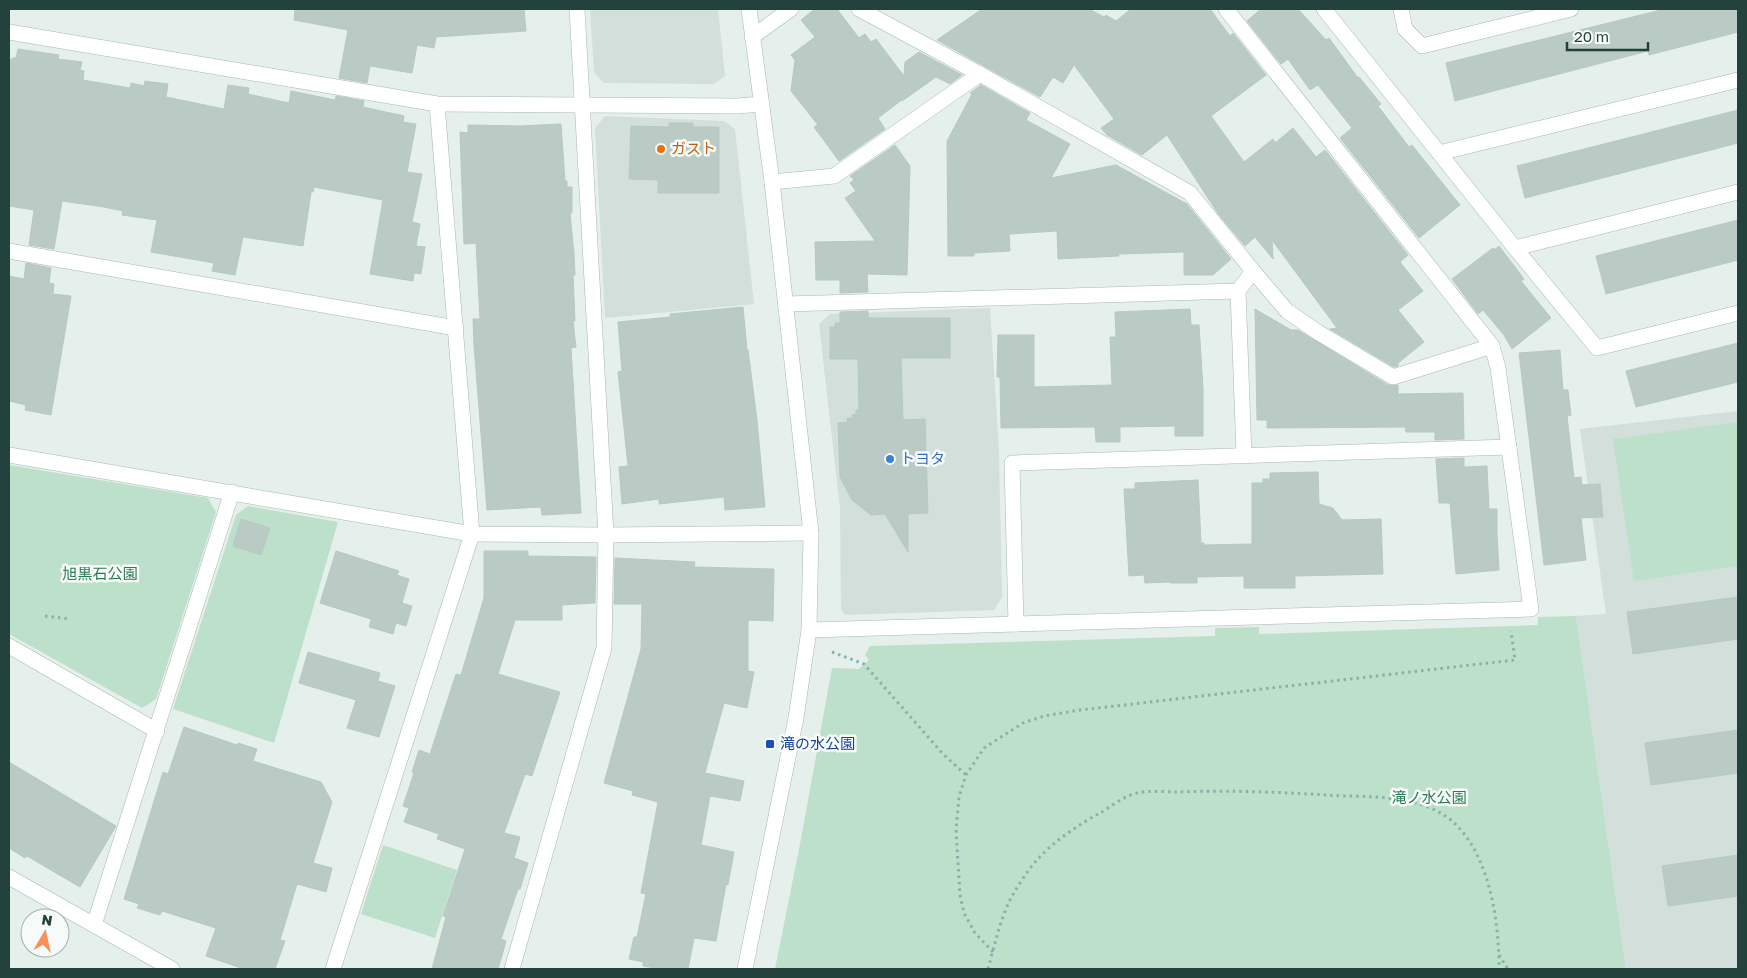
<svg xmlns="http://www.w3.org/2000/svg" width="1747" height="978" font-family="'Golos Text','Noto Sans JP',sans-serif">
	<rect width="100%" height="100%" fill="#e5efeb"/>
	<!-- built -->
	<g fill="#d3dfda">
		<polygon points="590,9 718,9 725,76 714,84 604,83 594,72"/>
		<polygon points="605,116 724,121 735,129 754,304 605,318 595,128"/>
		<polygon points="990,308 999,452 1002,597 994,610 845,615 841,609 840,508 819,324 830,314"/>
		<polygon points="1738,411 1738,969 1626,969 1576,616 1606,614 1580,429"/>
	</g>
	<!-- green -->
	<g fill="#bde0ca">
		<polygon points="1738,422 1738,566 1634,581 1613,439"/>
		<polygon points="9,465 208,498 216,512 156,699 142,708 9,634"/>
		<polygon points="248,506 338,522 274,743 173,709 236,515"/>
		<polygon points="1576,616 1626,969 775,969 801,839 832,668 859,669 869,660 865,655 870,646 1215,636 1215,628 1259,627 1259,634 1538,625 1538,617"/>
		<polygon points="383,845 457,870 435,938 361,914"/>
	</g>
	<!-- building -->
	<g fill="#bacac5" stroke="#b7c9c3">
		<polygon points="295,9 524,9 526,31 436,37 434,48 417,45 412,73 370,66 367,83 339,78 348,30 294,20"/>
		<polygon points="815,9 837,9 859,38 865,34 871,42 876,39 904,76 905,62 919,52 962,75 950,84 936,77 902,101 903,99 878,118 885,129 839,161 814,127 818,125 791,91 795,60 791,55 815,37 801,20"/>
		<polygon points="982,9 1089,9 1104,17 1106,15 1116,21 1131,9 1210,9 1230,36 1233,33 1266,75 1211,116 1244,162 1273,139 1275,143 1293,128 1316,157 1325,150 1408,255 1400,262 1423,291 1398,310 1424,342 1398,363 1398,366 1394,367 1330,329 1337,328 1272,240 1273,259 1255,237 1245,246 1219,215 1167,135 1142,155 1107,135 1101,128 1114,119 1074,65 1063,83 1053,77 1040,97 937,40"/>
		<polygon points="1261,9 1298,9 1326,40 1329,38 1358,78 1359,77 1381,104 1378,106 1409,147 1412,145 1460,205 1419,238 1340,138 1352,128 1318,85 1310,90 1288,59 1281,64 1247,21"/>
		<polygon points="1665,9 1738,9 1738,32 1649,55 1648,51 1455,101 1446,63"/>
		<polygon points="18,49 59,55 58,59 82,62 80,70 84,71 83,80 130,88 131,83 144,86 145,81 168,84 166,97 224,109 228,85 249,88 248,94 289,103 291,91 335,100 336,96 364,101 363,107 404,116 403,122 416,124 407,172 422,174 412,222 420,224 416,246 425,247 421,274 414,273 413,281 370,274 383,200 314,187 313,192 311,192 303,246 243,237 235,275 212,271 214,263 151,252 157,220 122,215 123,211 104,207 62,201 54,249 29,245 34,210 9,206 9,59 12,60 12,58 16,58"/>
		<polygon points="981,85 1030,113 1026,120 1070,144 1051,178 1116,165 1187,204 1231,259 1213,275 1184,275 1184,252 1118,254 1119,256 1058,259 1057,231 1009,234 1010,251 974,253 974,256 948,256 947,141 972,94 970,93"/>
		<polygon points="1738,110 1738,143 1525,198 1517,166"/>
		<polygon points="669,123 693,123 693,127 719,127 719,193 658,193 658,180 629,179 631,126 669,127"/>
		<polygon points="561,124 565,181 567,181 567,187 572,187 572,213 570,213 574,254 575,275 573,275 575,321 573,321 576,347 571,348 581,513 542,515 541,507 487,510 474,345 473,319 480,319 476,243 464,244 460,132 468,133 468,125 520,126"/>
		<polygon points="895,145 910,166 907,275 867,274 868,292 840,293 840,280 816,280 815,242 875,241 845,198 856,191 850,183 854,180 850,176"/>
		<polygon points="1738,220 1738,260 1606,294 1596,256"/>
		<polygon points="1499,246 1524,279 1521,281 1551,318 1512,349 1504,335 1483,310 1478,314 1452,279 1493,248 1494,250"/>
		<polygon points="26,263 51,268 49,283 54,284 53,294 71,296 51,415 25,410 26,405 9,401 9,276 24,279"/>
		<polygon points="743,307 747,350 748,350 757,420 765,507 725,510 724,497 659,504 659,499 622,504 619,467 628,466 618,372 622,371 618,322 671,317 670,314"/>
		<polygon points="1190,309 1191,325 1199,325 1203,389 1203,436 1175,436 1175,426 1120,427 1120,442 1096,442 1095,427 1001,428 1000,377 997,377 998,335 1034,335 1034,387 1112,385 1110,337 1116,337 1115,312"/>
		<polygon points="1255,309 1291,330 1298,330 1388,385 1398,385 1398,394 1463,393 1464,439 1435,440 1435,432 1406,432 1405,427 1267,428 1267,420 1257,420"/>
		<polygon points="868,311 868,318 950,318 950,358 901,358 903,420 925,419 928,513 908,514 908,552 885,514 871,515 852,500 840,477 838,423 848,422 847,418 852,418 852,415 856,414 856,410 859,410 858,359 830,359 830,327 835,327 835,323 840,323 840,312"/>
		<polygon points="1738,343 1738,382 1636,407 1626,371"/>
		<polygon points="1560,350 1563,390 1568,390 1571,415 1567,416 1574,478 1581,477 1582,485 1600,484 1603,517 1581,518 1586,560 1544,565 1519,353"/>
		<polygon points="1464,458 1464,467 1487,466 1489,509 1497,509 1497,534 1499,570 1456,574 1450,503 1439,503 1436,459"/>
		<polygon points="1318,472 1319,504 1333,508 1342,520 1381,519 1383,574 1295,576 1295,588 1244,588 1244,576 1197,577 1197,583 1170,583 1170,582 1145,583 1144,575 1129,576 1124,489 1135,489 1135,483 1198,480 1201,543 1204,543 1204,545 1252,544 1252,483 1263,483 1263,479 1270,479 1270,473"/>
		<polygon points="241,519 270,528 261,555 233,546"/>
		<polygon points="336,551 399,571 397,575 409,579 402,603 412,606 406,626 396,623 393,634 369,627 371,619 320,603"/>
		<polygon points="484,551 528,551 528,556 596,557 595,603 562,605 562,620 515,620 498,674 560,692 532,776 525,774 504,833 520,837 514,858 528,863 520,889 518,889 501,939 506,941 498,969 432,969 446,917 443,916 465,849 437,839 439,834 404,822 409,808 403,806 414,773 412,772 419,750 430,754 456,674 461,675 484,598"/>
		<polygon points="615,558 695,562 694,567 774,569 773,621 748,620 748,671 754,672 747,708 724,703 705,773 744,781 740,801 710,796 701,845 734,852 728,885 726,884 716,941 694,938 688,969 661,969 643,966 643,962 629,959 634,937 637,937 646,894 641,893 658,802 632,795 633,791 604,783 641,649 642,604 614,604"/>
		<polygon points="1738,597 1738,639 1633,654 1627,612"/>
		<polygon points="308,652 380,673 378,681 395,686 379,737 347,728 356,700 299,683"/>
		<polygon points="184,727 237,745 238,743 257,749 253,761 321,782 332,802 313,863 332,868 326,892 297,884 280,940 285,941 275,969 244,969 206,956 216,928 162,911 160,915 137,908 139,904 124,899 163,772 168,774"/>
		<polygon points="1738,730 1738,773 1651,785 1645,743"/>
		<polygon points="9,762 116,826 80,887 27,856 25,858 9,848"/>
		<polygon points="1738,855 1738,896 1668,906 1662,866"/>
	</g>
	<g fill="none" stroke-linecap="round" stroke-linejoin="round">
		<defs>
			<g id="minor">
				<polyline points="859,9 980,74 1190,193 1253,271"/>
				<polyline points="1324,9 1515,248 1597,348 1738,313"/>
				<polyline points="1401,9 1405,29 1422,46 1571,9"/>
				<polyline points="9,32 437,104 737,106 762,104"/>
				<polyline points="752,37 791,9"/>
				<polyline points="1439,153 1738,80"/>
				<polyline points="772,182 834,176 980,74"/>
				<polyline points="1515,248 1738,192"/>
				<polyline points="9,251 456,328"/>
				<polyline points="1238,291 1244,455"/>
				<polyline points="786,304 1238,291 1253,271 1287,311 1319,333 1393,377 1492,346 1226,9"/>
				<polyline points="9,455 472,534 606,535 811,533"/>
				<polyline points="1016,624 1012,463 1509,447"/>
				<polyline points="809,630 1531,609 1498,368 1492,346"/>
				<polyline points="9,646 157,731"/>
				<polyline points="9,877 172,969"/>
				<polyline points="94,925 232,492"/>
				<polyline points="333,969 472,534 437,104"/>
				<polyline points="512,969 604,648 606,535 577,9"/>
				<polyline points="745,969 796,718 809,630 811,533 772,182 749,9"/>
			</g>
		</defs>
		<!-- minor casing -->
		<use href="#minor" stroke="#a7b8b3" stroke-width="16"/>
		<!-- path -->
		<g stroke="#84b3a9" stroke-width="3" stroke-dasharray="2.5 4" stroke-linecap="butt">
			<polyline points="45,616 70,619"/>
			<polyline points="832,652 864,664 943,754 966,775"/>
			<polyline points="993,952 975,933 964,913 960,895 956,830 959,797 966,775 984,748 1023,723 1044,716 1080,710 1515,660 1511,631"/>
			<polyline points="1499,955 1508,969"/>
			<path d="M988,969C994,947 999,925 1008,904C1013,893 1029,868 1037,860C1054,841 1078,825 1100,813C1110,807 1126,795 1137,793C1149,790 1165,792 1178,792C1227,790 1277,792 1326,795C1370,798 1429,792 1461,830C1491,865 1499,924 1499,969"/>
		</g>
		<!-- minor -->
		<use href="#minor" stroke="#fff" stroke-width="15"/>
	</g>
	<!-- markers -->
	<circle fill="#e8710a" stroke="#f6fbf9" stroke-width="2" cx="661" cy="149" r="5"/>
	<circle fill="#3f7fe0" stroke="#f6fbf9" stroke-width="2" cx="890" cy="459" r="5"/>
	<rect fill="#1a4fb4" stroke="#f6fbf9" stroke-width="2" x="765" y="739" width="10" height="10" rx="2.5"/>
	<g text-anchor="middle" stroke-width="5" stroke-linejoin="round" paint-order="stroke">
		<!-- food labels -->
		<g font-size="15" fill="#c56008" stroke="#f6fbf9" text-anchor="start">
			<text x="671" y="154">ガスト</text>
		</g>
		<!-- shop labels -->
		<g font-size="15" fill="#366cbe" stroke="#f6fbf9" text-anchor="start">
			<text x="900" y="464">トヨタ</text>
		</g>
		<!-- park labels -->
		<g font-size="15" fill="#2b7b52" stroke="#f6fbf9">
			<text x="100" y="579">旭黒石公園</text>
			<text x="1429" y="803">滝ノ水公園</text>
		</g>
		<!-- transit labels -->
		<g font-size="15" fill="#164399" stroke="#f6fbf9" text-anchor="start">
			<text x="780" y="749">滝の水公園</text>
		</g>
	</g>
	<!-- border -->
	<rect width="1747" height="978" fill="none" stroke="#23423c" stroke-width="20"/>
	<!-- north arrow -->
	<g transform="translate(45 933) rotate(9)"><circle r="24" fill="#f6fbf9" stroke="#a2b1ad"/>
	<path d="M0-4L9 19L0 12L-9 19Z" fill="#f7905a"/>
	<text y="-8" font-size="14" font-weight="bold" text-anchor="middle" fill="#23423c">N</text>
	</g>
	<!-- scale -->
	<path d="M1567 42v8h81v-8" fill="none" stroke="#23423c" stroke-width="2.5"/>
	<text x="1574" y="42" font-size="15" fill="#23423c" stroke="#f6fbf9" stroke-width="4" paint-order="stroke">20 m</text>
</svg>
